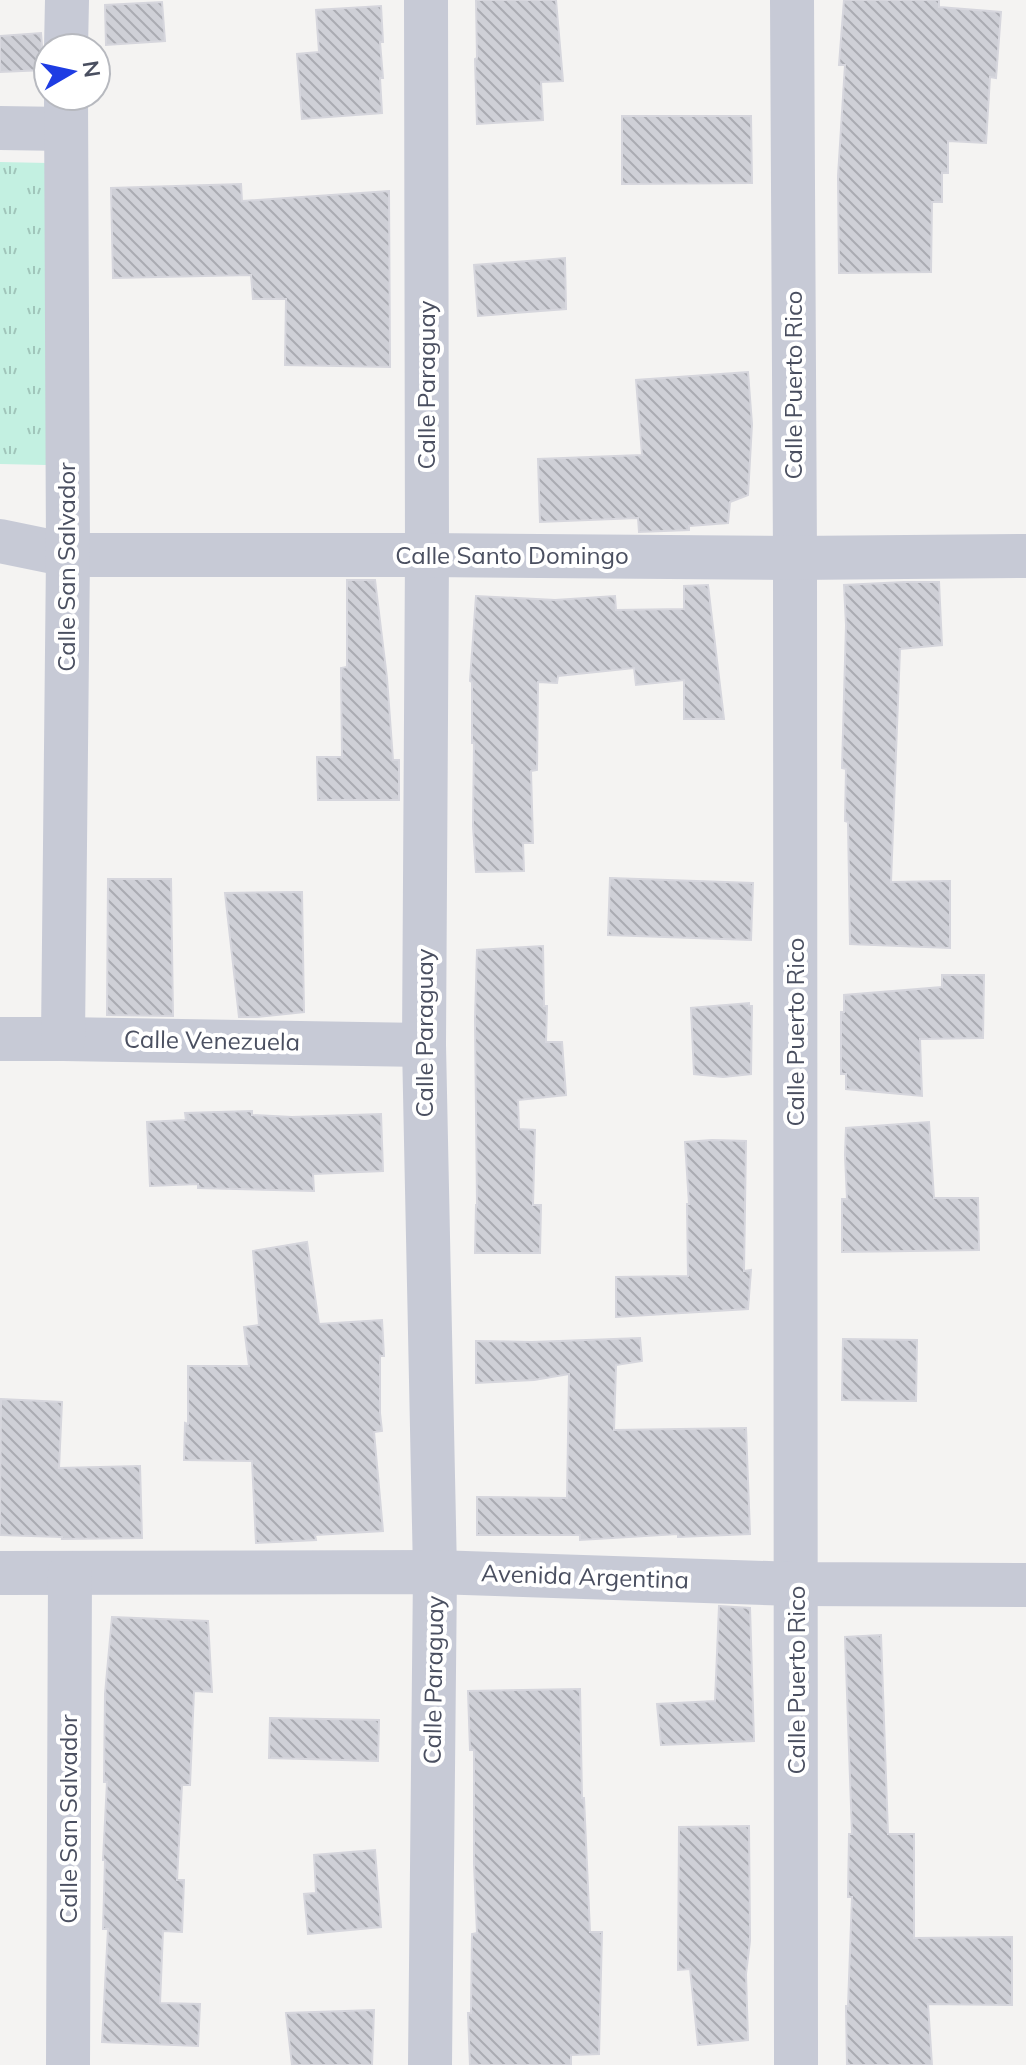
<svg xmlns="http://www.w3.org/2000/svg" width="1026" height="2065" font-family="Mulish,sans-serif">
	<defs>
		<pattern id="grass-tufts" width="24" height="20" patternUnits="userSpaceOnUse" patternTransform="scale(2)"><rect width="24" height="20" fill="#c3f0e1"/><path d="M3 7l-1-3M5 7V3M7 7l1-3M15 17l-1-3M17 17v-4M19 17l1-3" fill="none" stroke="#a0c5ba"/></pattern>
		<pattern id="building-back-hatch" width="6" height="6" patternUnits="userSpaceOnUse" patternTransform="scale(2)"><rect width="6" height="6" fill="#cfd0d7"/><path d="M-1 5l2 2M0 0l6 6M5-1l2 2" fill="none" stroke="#aaabb2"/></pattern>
	</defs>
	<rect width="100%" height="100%" fill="#f4f3f2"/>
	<!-- grass -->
	<polygon fill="url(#grass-tufts)" points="0,162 48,163 46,465 0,464"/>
	<!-- building -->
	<g fill="url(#building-back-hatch)" stroke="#d6d6dd" stroke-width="2">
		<polygon points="476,0 556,0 563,81 541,82 543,120 477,124 475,59 477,58"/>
		<polygon points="844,0 939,0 939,7 1001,12 996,78 990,77 986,143 948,141 948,173 942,173 942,202 932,202 931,272 839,273 838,176 845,65 839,65"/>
		<polygon points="162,2 165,41 106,45 105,5"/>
		<polygon points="381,6 383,42 380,42 383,78 380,78 382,113 302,119 297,54 319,52 316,10"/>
		<polygon points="41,33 44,70 0,72 0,36"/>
		<polygon points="622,116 751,116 752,183 622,184"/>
		<polygon points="241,184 242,201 389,191 390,367 285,365 286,299 253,299 251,275 113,278 111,188"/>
		<polygon points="565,258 566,309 478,316 474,265"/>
		<polygon points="748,372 752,424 748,495 730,502 728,523 689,526 689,530 639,532 638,518 540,522 538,459 642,455 636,380"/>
		<polygon points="347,580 375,580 387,678 393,760 399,760 399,800 318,800 317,757 342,757 341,668 347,667"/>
		<polygon points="904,582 939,582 942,645 900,649 891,882 950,881 950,948 850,944 848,822 845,821 846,769 842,768 846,625 844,585"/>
		<polygon points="708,585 724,719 684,719 684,680 636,685 634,668 558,676 557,683 538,682 537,770 531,771 533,843 523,843 524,871 476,872 473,826 474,743 472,743 472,682 470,681 476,596 555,600 615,596 616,610 684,609 684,586"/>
		<polygon points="610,878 753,883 751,940 608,935"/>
		<polygon points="108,879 171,879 173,1016 107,1015"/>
		<polygon points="302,892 304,1012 257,1017 239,1017 225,893"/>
		<polygon points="543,946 544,1006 547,1006 546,1042 562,1042 566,1095 518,1100 519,1129 535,1130 533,1205 541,1205 540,1253 475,1253 476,1205 477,1205 475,1019 477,950"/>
		<polygon points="942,975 984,975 983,1038 920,1039 922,1096 846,1089 846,1074 841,1074 841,1012 844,1012 844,995 942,987"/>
		<polygon points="749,1003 749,1006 752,1006 751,1074 723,1077 694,1074 691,1008"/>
		<polygon points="252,1111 252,1115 292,1117 381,1114 383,1171 313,1174 314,1191 198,1188 198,1184 150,1186 147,1122 186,1120 185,1113"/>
		<polygon points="929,1122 934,1198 978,1198 979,1250 842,1252 842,1199 847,1199 845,1155 846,1128"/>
		<polygon points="712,1140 746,1141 744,1271 751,1270 748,1309 616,1317 616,1277 688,1276 687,1204 689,1204 685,1142"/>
		<polygon points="307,1242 319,1324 382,1320 384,1356 380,1356 380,1413 382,1431 374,1432 383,1531 315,1535 316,1540 256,1543 252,1461 184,1460 185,1423 188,1424 188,1366 249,1366 244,1327 259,1325 253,1251"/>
		<polygon points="640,1338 642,1361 616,1365 614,1430 746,1428 750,1534 678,1537 678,1534 580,1540 580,1535 477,1535 477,1497 567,1498 569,1374 534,1380 476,1383 476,1341 532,1342"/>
		<polygon points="843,1339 917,1340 916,1401 842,1400"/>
		<polygon points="1,1399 62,1402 59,1468 140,1466 142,1538 62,1539 62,1537 0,1535"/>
		<polygon points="719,1606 750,1608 754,1741 661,1745 657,1704 715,1701"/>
		<polygon points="112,1617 208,1621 212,1692 194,1691 190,1785 182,1785 177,1880 184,1880 182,1932 163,1931 160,2003 200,2004 198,2046 102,2042 108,1929 103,1929 105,1860 103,1860 107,1782 104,1782 105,1694"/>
		<polygon points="881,1635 888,1834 914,1834 914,1938 1012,1937 1012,2005 928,2004 932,2065 847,2065 846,2006 848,2006 852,1897 848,1897 849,1834 852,1834 845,1637"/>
		<polygon points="580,1689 582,1798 584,1798 590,1932 602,1932 599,2054 571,2055 571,2065 470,2065 468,2013 471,2013 472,1934 477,1933 474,1864 474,1750 470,1750 468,1691"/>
		<polygon points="270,1718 379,1720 378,1761 269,1758"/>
		<polygon points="749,1826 750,1941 746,1974 748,2040 698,2045 690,1969 678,1970 679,1827"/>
		<polygon points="375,1850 381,1927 308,1934 304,1894 316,1893 314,1855"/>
		<polygon points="374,2010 372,2065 292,2065 286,2013"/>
	</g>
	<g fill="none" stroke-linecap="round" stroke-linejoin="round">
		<!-- street -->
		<g stroke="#c7cad6" stroke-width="44">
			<polyline points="426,0 427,555 424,1045 435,1572 430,2065"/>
			<polyline points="792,0 795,558 796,2065"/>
			<polyline points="66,48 67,0"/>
			<polyline points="0,128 66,129"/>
			<polyline points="0,541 68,555 427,555 795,558 1026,556"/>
			<polyline points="0,1039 63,1039 424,1045"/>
			<polyline points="63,1039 68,555 66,96"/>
			<polyline points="0,1573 435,1572 796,1584 1026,1585"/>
			<polyline points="68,2065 70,1573"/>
		</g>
	</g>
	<g text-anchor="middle" stroke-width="8" stroke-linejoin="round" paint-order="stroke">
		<!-- street labels -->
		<g font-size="24" fill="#4a4f60" stroke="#fff">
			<text transform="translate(427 385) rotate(-90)" y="8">Calle Paraguay</text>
			<text transform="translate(794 385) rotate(-90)" y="8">Calle Puerto Rico</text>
			<text x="512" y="564">Calle Santo Domingo</text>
			<text transform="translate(67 567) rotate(-90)" y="8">Calle San Salvador</text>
			<text transform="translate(796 1032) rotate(-90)" y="8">Calle Puerto Rico</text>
			<text transform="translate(425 1033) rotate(-90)" y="8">Calle Paraguay</text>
			<text transform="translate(212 1041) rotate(1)" y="8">Calle Venezuela</text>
			<text transform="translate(585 1577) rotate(2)" y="8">Avenida Argentina</text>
			<text transform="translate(434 1680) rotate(-89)" y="8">Calle Paraguay</text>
			<text transform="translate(797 1680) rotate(-90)" y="8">Calle Puerto Rico</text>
			<text transform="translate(69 1819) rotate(-90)" y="8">Calle San Salvador</text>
		</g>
	</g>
	<!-- north arrow -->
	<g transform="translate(72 72) rotate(81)"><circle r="38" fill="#ffffff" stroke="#b7b9bf" stroke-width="2"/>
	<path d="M0-6L14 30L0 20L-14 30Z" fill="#1e3ce3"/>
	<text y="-12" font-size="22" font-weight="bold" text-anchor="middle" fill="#4a4f60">N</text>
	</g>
</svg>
